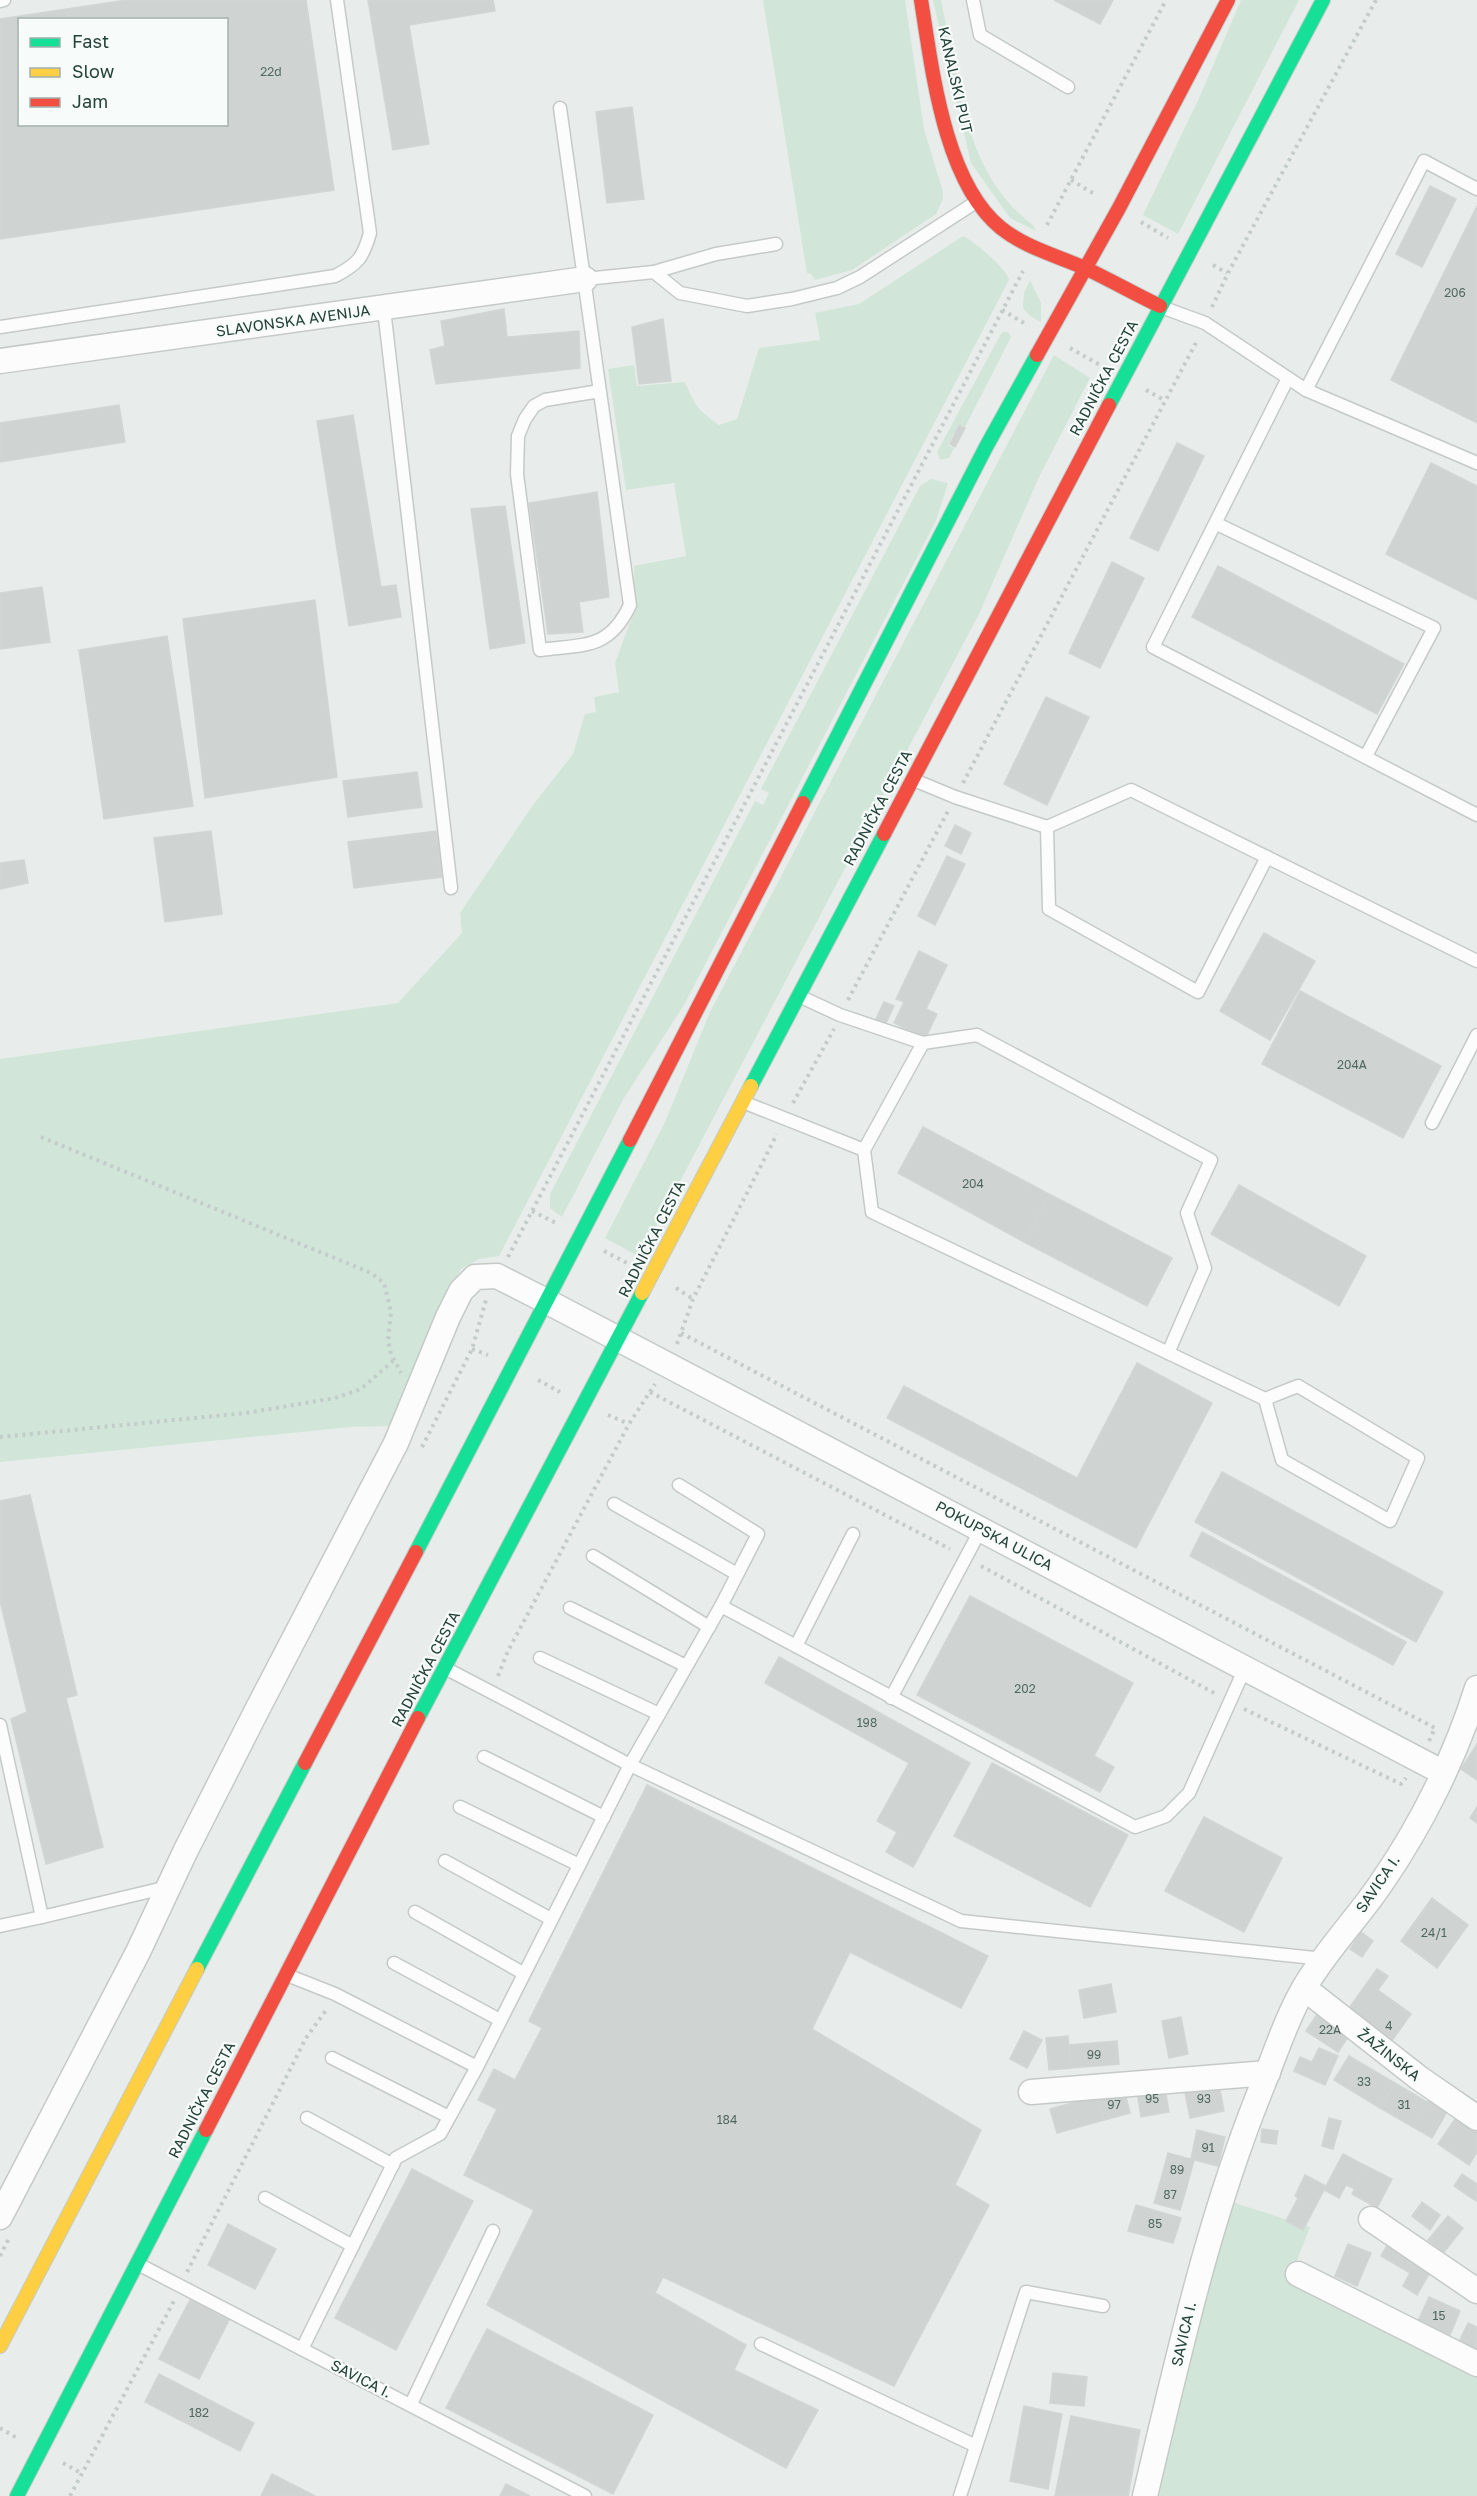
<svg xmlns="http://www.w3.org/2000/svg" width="1477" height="2496" font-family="'Golos Text',sans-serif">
	<rect width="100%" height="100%" fill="#e8edeb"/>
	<!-- green -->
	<g fill="#d1e6d8">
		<polygon points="763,0 905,0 924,129 943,192 943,199 936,214 852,270 815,280 811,274 807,273"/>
		<path d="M933,0H941C959,79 963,173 1033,225L1036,231L1010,218L971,163Z"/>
		<polygon points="1241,0 1299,0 1178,234 1143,215 1200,96"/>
		<path d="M963,236C973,240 1009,271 1009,280L499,1256L479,1259L461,1269L429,1328L393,1426L351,1427L0,1462V1059L398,1003L462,933L460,913L533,805L573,754L585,714L596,712L594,697L619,692L615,663L635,609L634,566L686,556L674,483L626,490L608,369L634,365L637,386L685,382C695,406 698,410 719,425L737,419L759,348L820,340L815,313L859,304Z"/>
		<polygon points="1030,280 1041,303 1041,322 1030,316 1023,308 1024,293"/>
		<polygon points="1002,332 1008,332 1011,337 965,427 959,424 948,445 954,448 949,458 940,460 937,452"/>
		<polygon points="1054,355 1090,378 1039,477 979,614 658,1223 638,1256 605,1238 665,1122 710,1012"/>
		<polygon points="931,479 948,483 936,521 684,1005 624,1098 562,1217 550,1208 550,1194 755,801 763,805 769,793 761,789 920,486"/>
		<polygon points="1229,2201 1310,2227 1296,2263 1477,2372 1477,2496 1159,2496 1191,2339"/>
	</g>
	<!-- building -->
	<g fill="#cfd4d2" stroke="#d1d6d4" stroke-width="1.5" fill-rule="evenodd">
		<path d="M127,0H306L334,190L0,239V19ZM20,20H226V124H20Z"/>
		<polygon points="368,0 493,0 495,11 409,25 429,144 393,150"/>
		<polygon points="1054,0 1113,0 1100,24"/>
		<polygon points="632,107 644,199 607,203 596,112"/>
		<polygon points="1430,186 1456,199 1422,267 1396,254"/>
		<polygon points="1477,206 1477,423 1391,380"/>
		<polygon points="504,309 507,337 579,331 580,368 436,384 430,350 445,346 441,321"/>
		<polygon points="663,319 671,381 639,384 632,327"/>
		<polygon points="119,405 125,442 0,462 0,423"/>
		<polygon points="353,415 381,587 396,585 401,617 349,626 317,421"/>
		<polygon points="959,425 965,428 955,447 950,444"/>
		<polygon points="1177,443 1204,456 1158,551 1130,538"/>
		<polygon points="1431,463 1477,486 1477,600 1386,554"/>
		<polygon points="597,492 609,597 579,602 583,632 548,634 529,503"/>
		<polygon points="505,506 525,643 490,649 471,509"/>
		<polygon points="1112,562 1144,578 1100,668 1069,653"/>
		<polygon points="1218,566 1404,664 1377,714 1192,617"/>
		<polygon points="42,587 50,642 0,649 0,593"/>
		<polygon points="315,600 337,777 205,798 183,619"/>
		<polygon points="167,636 193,806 104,819 79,650"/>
		<polygon points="1046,697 1089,717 1047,805 1004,784"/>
		<polygon points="417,772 422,807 348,817 343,781"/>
		<polygon points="955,825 971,833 961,854 945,846"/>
		<polygon points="211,831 222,914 165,922 154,838"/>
		<polygon points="437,831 442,877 354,888 348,842"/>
		<polygon points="947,856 965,864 935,925 918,916"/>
		<polygon points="24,860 28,883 0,889 0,863"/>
		<polygon points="1264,933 1315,961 1270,1040 1220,1011"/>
		<polygon points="919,951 947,965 926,1009 937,1014 925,1039 894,1023 904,1002 896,999"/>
		<polygon points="1300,991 1441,1066 1403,1138 1262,1064"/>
		<polygon points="884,1002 894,1006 886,1023 876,1019"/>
		<polygon points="923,1127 1049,1194 1024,1242 898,1173"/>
		<polygon points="1239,1185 1366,1256 1339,1306 1211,1234"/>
		<polygon points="1049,1194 1172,1258 1147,1306 1024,1242"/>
		<polygon points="1137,1363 1212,1403 1136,1548 887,1418 904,1386 1077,1478"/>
		<polygon points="1222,1472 1443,1592 1416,1642 1195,1522"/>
		<polygon points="30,1495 77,1695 66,1698 103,1847 46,1864 11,1719 27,1712 0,1601 0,1501"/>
		<polygon points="1202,1532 1406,1642 1393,1665 1190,1556"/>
		<polygon points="970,1596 1133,1683 1094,1756 1114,1767 1100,1792 917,1695"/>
		<polygon points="779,1657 970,1763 913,1867 886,1852 897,1832 877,1821 909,1763 765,1683"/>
		<polygon points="1477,1744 1477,1780 1461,1769"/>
		<polygon points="992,1763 1128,1835 1090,1907 954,1836"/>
		<polygon points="647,1785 988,1956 961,2008 850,1952 812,2029 981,2130 955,2185 989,2205 894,2386 663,2277 655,2293 746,2345 734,2370 818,2410 786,2468 487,2305 534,2210 464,2175 497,2109 478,2100 494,2069 515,2080 542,2028 529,2021"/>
		<polygon points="1477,1807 1477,1823 1470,1818"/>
		<polygon points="1204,1817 1282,1858 1244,1932 1165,1891"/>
		<polygon points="1432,1898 1468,1925 1437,1968 1401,1941"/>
		<polygon points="1361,1932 1373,1941 1362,1957 1350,1949"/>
		<polygon points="1377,1969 1388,1976 1378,1990 1411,2014 1391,2042 1347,2011"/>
		<polygon points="1111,1984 1116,2012 1084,2018 1079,1990"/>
		<polygon points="1322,2007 1354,2028 1338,2052 1306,2031"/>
		<polygon points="1181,2017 1188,2054 1169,2058 1162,2021"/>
		<polygon points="1024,2031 1042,2040 1027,2068 1010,2059"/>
		<polygon points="1068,2036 1071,2068 1049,2070 1046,2038"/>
		<polygon points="1117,2041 1119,2064 1071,2068 1069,2045"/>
		<polygon points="1319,2048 1338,2056 1325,2085 1294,2071 1300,2057 1312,2062"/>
		<polygon points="1349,2056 1395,2083 1380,2108 1334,2080"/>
		<polygon points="1218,2080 1224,2111 1190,2118 1184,2087"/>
		<polygon points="1164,2082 1169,2112 1141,2117 1136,2086"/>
		<polygon points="1395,2083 1427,2102 1413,2127 1380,2108"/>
		<polygon points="1124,2089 1130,2113 1104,2120 1097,2096"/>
		<polygon points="1097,2096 1104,2120 1057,2133 1050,2109"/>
		<polygon points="1429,2099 1448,2110 1432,2138 1413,2127"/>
		<polygon points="1457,2116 1477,2129 1477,2152 1469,2165 1438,2144"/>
		<polygon points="1329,2118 1341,2121 1333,2149 1322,2146"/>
		<polygon points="1262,2129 1278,2131 1276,2144 1261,2142"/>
		<polygon points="1197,2130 1225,2137 1218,2166 1191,2159"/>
		<polygon points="1168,2153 1194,2160 1187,2186 1161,2179"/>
		<polygon points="1343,2154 1366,2166 1355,2189 1346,2185 1339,2198 1324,2190"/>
		<polygon points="1366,2166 1392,2179 1377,2208 1352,2194"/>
		<polygon points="412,2169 473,2201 396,2350 335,2318"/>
		<polygon points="1462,2174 1477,2184 1476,2201 1454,2186"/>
		<polygon points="1305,2175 1326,2186 1303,2230 1286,2221 1298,2198 1295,2196"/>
		<polygon points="1161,2179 1187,2186 1180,2210 1154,2203"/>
		<polygon points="1422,2202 1440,2215 1430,2230 1412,2216"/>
		<polygon points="1136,2205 1181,2218 1173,2243 1128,2231"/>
		<polygon points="1448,2216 1463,2228 1444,2252 1428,2240"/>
		<polygon points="228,2224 276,2249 255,2289 208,2265"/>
		<polygon points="1389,2242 1418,2258 1410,2273 1381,2256"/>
		<polygon points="1348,2244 1371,2253 1357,2286 1335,2276"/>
		<polygon points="1418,2258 1433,2267 1417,2295 1403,2286"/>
		<polygon points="1429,2297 1460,2311 1450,2335 1418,2321"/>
		<polygon points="190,2300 229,2320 199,2379 159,2359"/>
		<polygon points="1468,2323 1477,2327 1477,2352 1458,2344"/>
		<polygon points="487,2329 653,2415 613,2494 446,2408"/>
		<polygon points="1053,2373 1087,2377 1084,2406 1050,2403"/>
		<polygon points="159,2374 254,2423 240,2451 145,2402"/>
		<polygon points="1024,2406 1062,2414 1048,2489 1010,2481"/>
		<polygon points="1071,2416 1140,2430 1128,2496 1055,2496"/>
		<polygon points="272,2474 315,2496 261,2496"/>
		<polygon points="506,2484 530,2496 500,2496"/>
	</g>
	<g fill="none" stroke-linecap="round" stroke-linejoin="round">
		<defs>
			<g id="lane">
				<polyline points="973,0 980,35 1068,87"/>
				<polyline points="0,1 4,0"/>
				<path d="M560,108C584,274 607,440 630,605C609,650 584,644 540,650L517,474L518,436L525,419L534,406L545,400L600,391"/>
				<polyline points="654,272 680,293 747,306 792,299 837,288 860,277 976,202"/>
				<polyline points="585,279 654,272 716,254 776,244"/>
				<polyline points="1164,308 1205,323 1306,390 1477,463"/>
				<polyline points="384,309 451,888"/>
				<path d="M0,327L335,276C358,264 363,258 370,233L337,0"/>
				<polyline points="1287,380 1153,647 1477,815"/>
				<polyline points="1306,390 1424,161 1477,189"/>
				<polyline points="1217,524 1434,628 1366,756"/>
				<polyline points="914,780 955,797 1047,827 1049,909 1198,992 1267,857"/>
				<polyline points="1047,827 1131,790 1477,961"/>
				<polyline points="799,996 840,1015 923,1043"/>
				<polyline points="743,1102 864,1150 872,1212 1265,1399 1282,1460 1390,1521 1418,1458 1298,1386 1265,1399"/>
				<polyline points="1432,1123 1477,1035"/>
				<polyline points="864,1150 923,1043 977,1035 1211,1160 1187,1213 1205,1268 1168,1353"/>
				<polyline points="679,1485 758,1534 721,1606"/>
				<polyline points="614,1504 737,1574"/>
				<polyline points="593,1556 709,1627"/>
				<polyline points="570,1608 686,1666"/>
				<polyline points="796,1646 853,1534"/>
				<polyline points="540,1658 659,1714"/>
				<polyline points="445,1668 630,1765 961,1921 1324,1959"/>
				<polyline points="891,1698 981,1529"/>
				<polyline points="0,1725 42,1917 0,1926"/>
				<polyline points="484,1757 604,1817"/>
				<polyline points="460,1807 579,1865"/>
				<polyline points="445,1861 551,1919"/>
				<polyline points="415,1912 523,1973"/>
				<polyline points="42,1917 168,1887"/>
				<polyline points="394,1963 500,2020"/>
				<polyline points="287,1975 335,1994 477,2067 630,1765 721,1606 1135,1827 1166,1816 1189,1793 1245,1668"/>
				<polyline points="332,2058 449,2117"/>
				<polyline points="307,2118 393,2165"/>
				<polyline points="265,2198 353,2246"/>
				<polyline points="138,2264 585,2496"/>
				<polyline points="761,2344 976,2446"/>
				<polyline points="302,2349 396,2158 440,2134 477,2067"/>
				<polyline points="411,2404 493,2231"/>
				<polyline points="960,2496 1026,2292 1103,2306"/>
			</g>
			<g id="street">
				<polyline points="0,361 585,279"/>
				<polyline points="1304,1988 1419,2078 1477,2118"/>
				<polyline points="1031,2092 1268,2073"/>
				<polyline points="0,2217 138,1952 185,1852 257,1710 396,1443 448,1317 461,1291 475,1277 497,1276 546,1301 1442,1772"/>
				<polyline points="1371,2219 1477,2291"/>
				<polyline points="1298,2274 1477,2364"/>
				<path d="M1145,2496C1179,2354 1208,2219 1263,2084C1276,2052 1287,2017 1304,1988C1326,1950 1358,1918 1382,1882C1422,1824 1456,1755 1477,1688"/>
			</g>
			<g id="fast">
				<polyline points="1109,405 1323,0"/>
				<polyline points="803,803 986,447 1037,355"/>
				<polyline points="751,1086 884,834"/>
				<polyline points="416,1552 630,1140"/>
				<polyline points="418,1718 642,1293"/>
				<polyline points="197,1969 305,1763"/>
				<polyline points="17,2496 206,2130"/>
			</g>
			<g id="slow">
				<polyline points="642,1293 751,1086"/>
				<polyline points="0,2346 197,1969"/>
			</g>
			<g id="jam">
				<path d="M921,0C932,68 944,182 1001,228C1026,248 1058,256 1087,269C1112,281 1135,294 1160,306"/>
				<polyline points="1037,355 1119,208 1228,0"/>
				<polyline points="884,834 1109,405"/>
				<polyline points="630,1140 803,803"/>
				<polyline points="305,1763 416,1552"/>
				<polyline points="206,2130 418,1718"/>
			</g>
		</defs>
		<!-- lane casing -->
		<use href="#lane" stroke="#c5cac8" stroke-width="15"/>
		<!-- street casing -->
		<use href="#street" stroke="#c5cac8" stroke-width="27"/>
		<!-- fast casing -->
		<use href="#fast" stroke="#c3cbc8" stroke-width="16"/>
		<!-- slow casing -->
		<use href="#slow" stroke="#c3cbc8" stroke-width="16"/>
		<!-- jam casing -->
		<use href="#jam" stroke="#c3cbc8" stroke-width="16"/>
		<!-- path -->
		<g stroke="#c3ccca" stroke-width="4" stroke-dasharray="3 4.5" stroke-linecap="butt">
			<polyline points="1071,180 1096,195"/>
			<polyline points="1141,222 1168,238"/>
			<polyline points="1047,225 1166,0"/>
			<polyline points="1213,265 1227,273"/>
			<polyline points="1212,307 1228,273 1376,0"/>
			<polyline points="1002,310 1024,323"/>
			<polyline points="1070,348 1100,365"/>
			<polyline points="1146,390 1164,400"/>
			<polyline points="963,783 1198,339"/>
			<polyline points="848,1000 948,811"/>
			<polyline points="793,1103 834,1029"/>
			<polyline points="41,1137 371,1273 384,1283 391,1312 388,1340 391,1354 401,1373"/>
			<polyline points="532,1211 556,1223"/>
			<polyline points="604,1251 627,1263"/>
			<polyline points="508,1257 1023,271"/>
			<polyline points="676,1288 693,1299"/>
			<polyline points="681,1333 1435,1728 1429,1741"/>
			<polyline points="677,1344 693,1299 777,1134"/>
			<polyline points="472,1349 488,1355"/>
			<polyline points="538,1380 560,1392"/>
			<polyline points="650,1392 950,1549"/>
			<polyline points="608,1415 629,1424"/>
			<polyline points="0,1437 246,1413 335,1398 361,1389 394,1360"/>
			<polyline points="422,1447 472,1349 486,1300"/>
			<polyline points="981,1566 1216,1694"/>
			<polyline points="498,1676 508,1651 629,1424 655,1384"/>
			<polyline points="1244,1709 1401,1784 1406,1778"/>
			<polyline points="0,2256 9,2238"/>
			<polyline points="187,2272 306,2038 327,2009"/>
			<polyline points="0,2428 17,2438"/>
			<polyline points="63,2463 81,2473"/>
			<polyline points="70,2496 174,2301"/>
		</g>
		<!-- lane -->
		<use href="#lane" stroke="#fcfcfc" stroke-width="12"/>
		<!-- street -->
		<use href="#street" stroke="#fcfcfc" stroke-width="24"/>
		<!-- fast -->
		<use href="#fast" stroke="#16e098" stroke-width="14"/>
		<!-- slow -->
		<use href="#slow" stroke="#ffcf43" stroke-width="14"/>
		<!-- jam -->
		<use href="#jam" stroke="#f24e42" stroke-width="14"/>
	</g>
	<g text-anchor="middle" stroke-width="4.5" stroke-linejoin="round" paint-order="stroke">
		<!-- number labels -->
		<g font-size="12" fill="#506761">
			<text x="271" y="76">22d</text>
			<text x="1455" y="297">206</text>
			<text x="1352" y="1069">204A</text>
			<text x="973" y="1188">204</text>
			<text x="1025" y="1693">202</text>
			<text x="867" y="1727">198</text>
			<text x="1434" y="1937">24/1</text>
			<text x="1389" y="2030">4</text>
			<text x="1330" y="2034">22A</text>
			<text x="1094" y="2059">99</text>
			<text x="1364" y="2086">33</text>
			<text x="1152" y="2103">95</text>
			<text x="1204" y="2103">93</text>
			<text x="1114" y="2109">97</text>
			<text x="1404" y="2109">31</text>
			<text x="727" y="2124">184</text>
			<text x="1208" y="2152">91</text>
			<text x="1177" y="2174">89</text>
			<text x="1170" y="2199">87</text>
			<text x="1155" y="2228">85</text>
			<text x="1439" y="2320">15</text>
			<text x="199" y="2417">182</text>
		</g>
		<!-- street labels -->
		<g font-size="15" fill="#24423a" stroke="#f7fbf9">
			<text transform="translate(955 80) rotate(77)" y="5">KANALSKI PUT</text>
			<text transform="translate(293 321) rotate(-8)" y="5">SLAVONSKA AVENIJA</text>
			<text transform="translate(1104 378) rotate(-62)" y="5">RADNIČKA CESTA</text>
			<text transform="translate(878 808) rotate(-62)" y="5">RADNIČKA CESTA</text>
			<text transform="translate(652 1239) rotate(-63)" y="5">RADNIČKA CESTA</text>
			<text transform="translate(994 1536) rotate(28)" y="5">POKUPSKA ULICA</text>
			<text transform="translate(426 1669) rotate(-62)" y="5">RADNIČKA CESTA</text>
			<text transform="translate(1378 1884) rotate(-56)" y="5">SAVICA I.</text>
			<text transform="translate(1389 2055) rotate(38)" y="5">ŽAŽINSKA</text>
			<text transform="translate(202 2100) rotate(-63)" y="5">RADNIČKA CESTA</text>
			<text transform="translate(1184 2334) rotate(-77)" y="5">SAVICA I.</text>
			<text transform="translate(361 2379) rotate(27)" y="5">SAVICA I.</text>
		</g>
	</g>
	<!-- legend -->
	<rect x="18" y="18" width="210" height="108" fill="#f7fbf9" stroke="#a3b1ad" stroke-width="1.5"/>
	<rect x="30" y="38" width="30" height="9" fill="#16e098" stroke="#a3b1ad" stroke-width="1.5"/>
	<text x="72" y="48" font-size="18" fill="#24423a">Fast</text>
	<rect x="30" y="68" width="30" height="9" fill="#ffcf43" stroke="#a3b1ad" stroke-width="1.5"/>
	<text x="72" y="78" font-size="18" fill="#24423a">Slow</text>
	<rect x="30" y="98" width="30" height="9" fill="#f24e42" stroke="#a3b1ad" stroke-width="1.5"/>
	<text x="72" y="108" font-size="18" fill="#24423a">Jam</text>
</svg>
